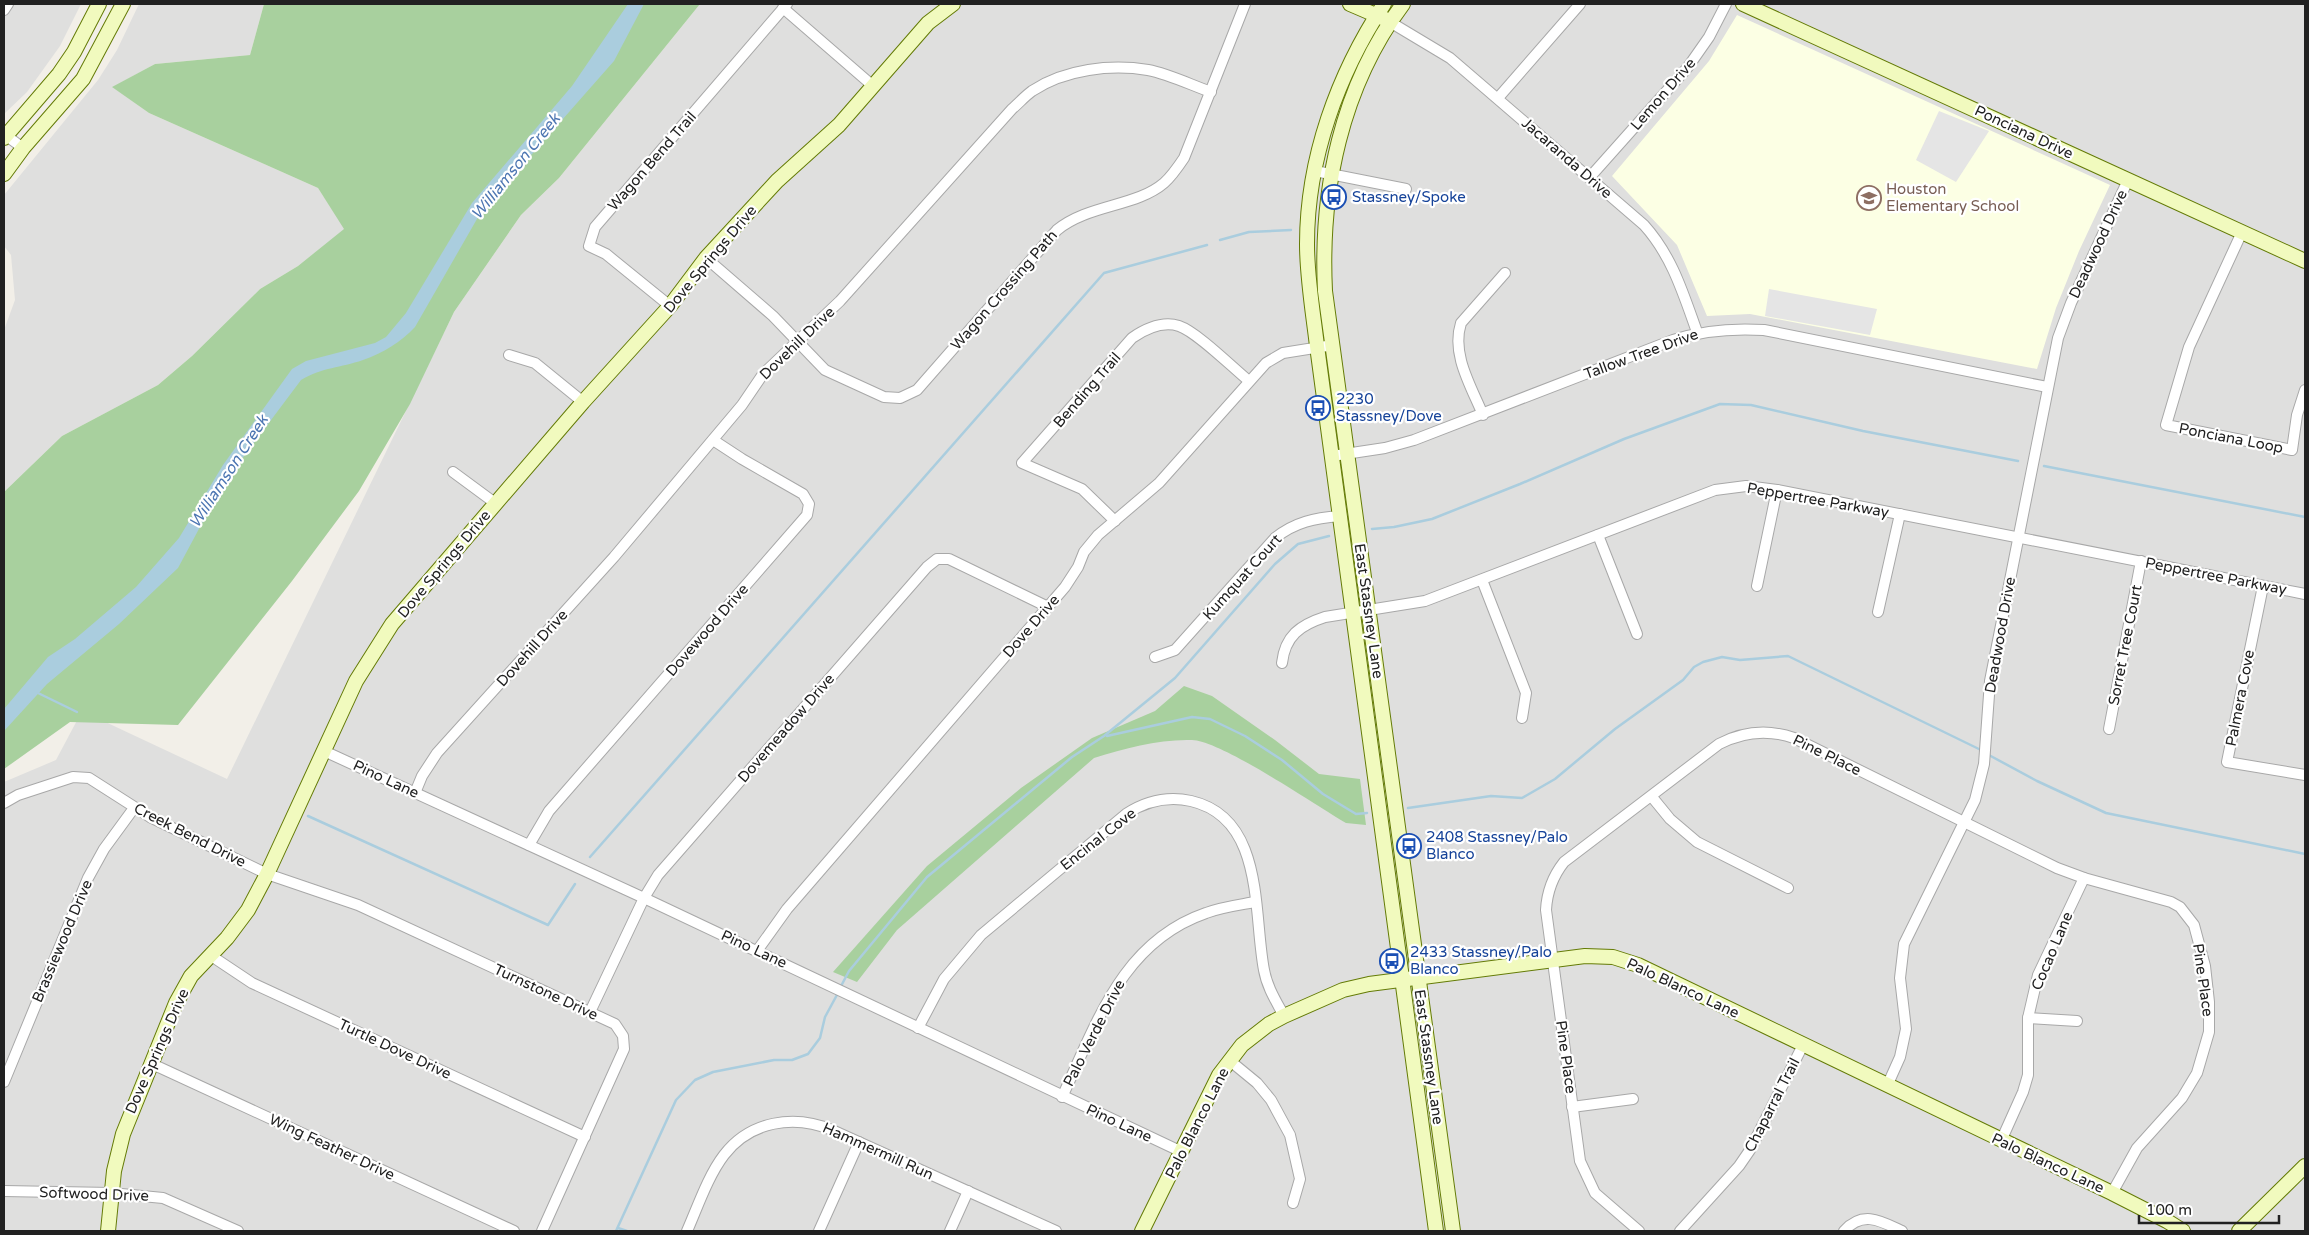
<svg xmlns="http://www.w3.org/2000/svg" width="2309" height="1235" font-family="'Varela Round',sans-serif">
	<rect width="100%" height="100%" fill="#f2efe8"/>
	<!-- residential -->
	<g fill="#dfdfde">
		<polygon points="4,4 81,4 60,46 27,92 4,114"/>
		<polygon points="139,4 264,4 250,55 155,64 113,87 149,113 318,188 345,229 298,266 260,289 192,356 158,385 62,436 4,492 4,330 15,300 11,255 4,246 4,195 98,80 117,50"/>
		<polygon points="700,4 2305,4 2305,1231 4,1231 4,782 56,760 82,711 227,779 454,312 521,215 559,178"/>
	</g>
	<!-- education -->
	<polygon fill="#fcffe4" points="1737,15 2110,185 2079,251 2056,308 2037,369 1750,314 1707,316 1677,245 1612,176 1709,61"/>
	<!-- forest -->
	<g fill="#a8d09e">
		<polygon points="264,4 700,4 559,178 521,215 454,312 410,404 359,491 292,581 178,725 70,722 4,769 4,492 62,436 158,385 192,356 260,289 298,266 344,229 318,188 149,113 112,87 155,64 250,55"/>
		<path d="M1184,686L1212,696L1275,740L1319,774L1360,779L1366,825L1346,823C1315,805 1222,741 1192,740C1159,739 1126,748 1094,758L897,930L857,982L833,972L927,866L1021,788L1092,738L1155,711Z"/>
	</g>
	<!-- parking -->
	<g fill="#e5e5e5">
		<polygon points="1939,111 1989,131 1956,182 1916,160"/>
		<polygon points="1769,289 1877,309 1870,335 1765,316"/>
	</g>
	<!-- water -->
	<path fill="#aacdde" d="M628,4H644L614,61L481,212L415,327C401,342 383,353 363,360C340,368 323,367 301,380L223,484L178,568L119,624L47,684L4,731V709L48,657L75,639L136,587L179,538L223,465L292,369L306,361L375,343L386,337L406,313L472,203L572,86Z"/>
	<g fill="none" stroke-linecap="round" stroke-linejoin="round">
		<!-- stream -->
		<g stroke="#aacdde" stroke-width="2.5">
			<polyline points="1220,240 1249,232 1291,230"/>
			<polyline points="2044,466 2305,517"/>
			<polyline points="1372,529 1394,527 1432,519 1520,484 1624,439 1720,404 1751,405 1863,431 2018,461"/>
			<polyline points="38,693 77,712"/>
			<polyline points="1107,736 1192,717 1210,719 1245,736 1282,760 1323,794 1356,814 1367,813"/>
			<polyline points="1987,754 2037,781 2106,813 2305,854"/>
			<polyline points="1408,808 1491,796 1522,798 1555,779 1615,729 1683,680 1694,667 1703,662 1722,657 1740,660 1788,656 1983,751"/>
			<polyline points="308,816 548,925 575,884"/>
			<polyline points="590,857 1104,273 1207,245"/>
			<polyline points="840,988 849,971 927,877 1072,757 1104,736 1175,678 1275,564 1298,544 1329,536"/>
			<polyline points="618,1228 627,1231"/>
			<polyline points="616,1231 676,1100 695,1080 713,1072 774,1060 792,1060 808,1054 820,1038 825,1017 838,993"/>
		</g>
		<defs>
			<g id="street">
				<polyline points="783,8 873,86"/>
				<polyline points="4,10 8,4"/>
				<path d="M1390,22L1450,58L1644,225C1672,256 1683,293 1697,332"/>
				<polyline points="1498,98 1580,4"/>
				<polyline points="4,134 23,148"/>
				<polyline points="1315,171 1406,189"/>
				<polyline points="1590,177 1688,67 1709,37 1726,4"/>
				<polyline points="2242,232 2189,347 2166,425 2292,450 2297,415 2305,390"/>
				<path d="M706,258L773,316L825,370L884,397L900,398L917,390L1057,230C1089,204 1136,207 1164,183C1172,176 1178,167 1184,158L1245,4"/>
				<polyline points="670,306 606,254 589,246 595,227 787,4"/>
				<polyline points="509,355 535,363 583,402"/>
				<path d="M1483,415C1471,386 1451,354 1461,323L1505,273"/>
				<path d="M1332,456L1385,448L1414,440L1673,340C1704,330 1732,328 1764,330L2047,387"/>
				<polyline points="453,472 495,503"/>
				<path d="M1115,521L1082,489L1022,463L1132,338C1145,329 1163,321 1179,326C1197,332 1233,368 1249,381"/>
				<polyline points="1598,535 1637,634"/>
				<polyline points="1482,580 1526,693 1522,718"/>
				<polyline points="1757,586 1777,490"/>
				<polyline points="2263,586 2227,762 2305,775"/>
				<polyline points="1878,612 1900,514"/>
				<path d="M1155,657L1175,650L1275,538C1295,522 1315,518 1340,516"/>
				<path d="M1282,663C1285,636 1300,625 1325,617L1425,601L1715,490L1746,486L1777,490L2305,594"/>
				<polyline points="2109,729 2141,561"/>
				<polyline points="324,751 644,898 1182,1152"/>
				<path d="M415,793L422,776L437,753L614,557L742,405L763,374L840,301L1012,109C1019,103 1025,96 1032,91C1065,69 1111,64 1148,70C1169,74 1191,85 1211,92"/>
				<polyline points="1652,797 1670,819 1697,842 1788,888"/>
				<polyline points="4,803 18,795 73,777 89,778 150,817 267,874 358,905 615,1024 623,1036 624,1049 542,1231"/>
				<polyline points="529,845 549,811 807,515 809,504 803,494 742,459 713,440"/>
				<polyline points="757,951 787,909 1065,587 1078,567 1084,552 1098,535 1159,483 1266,363 1283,353 1333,345"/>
				<polyline points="210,955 252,983 585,1137"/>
				<polyline points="590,1012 644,898 658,875 927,567 937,559 949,559 1048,607"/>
				<polyline points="2028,1018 2077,1021"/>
				<path d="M918,1028L944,979L981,935L1126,814C1146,801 1168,796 1191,801C1265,818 1253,913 1264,970C1267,987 1276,1001 1284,1016"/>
				<polyline points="1229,1060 1257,1083 1271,1100 1290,1135 1300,1179 1293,1203"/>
				<polyline points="150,1063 514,1231"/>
				<polyline points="4,1082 88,878 104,849 134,808"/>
				<polyline points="1887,1086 1900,1057 1906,1029 1900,978 1904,944 1975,800 1984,764 1990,681 2058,338 2071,303 2128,180"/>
				<path d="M1062,1097C1097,1023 1122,942 1206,913C1222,907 1239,905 1255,902"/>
				<polyline points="1572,1107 1633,1099"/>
				<polyline points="2001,1141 2023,1092 2028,1075 2028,1018 2038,975 2084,878"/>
				<polyline points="4,1191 111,1193 163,1198 238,1231"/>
				<path d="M687,1231C698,1206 708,1176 724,1155C750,1121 794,1114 832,1130L1056,1231"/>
				<polyline points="819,1231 859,1142"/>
				<polyline points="950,1231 968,1191"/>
				<path d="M1639,1231L1595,1193L1580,1161L1546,910C1547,891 1553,876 1564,862L1719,744C1744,731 1768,729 1794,738L2057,868L2084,878L2171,902L2180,907L2194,925L2205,966L2209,1002V1032L2197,1073L2182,1098L2137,1148L2112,1193"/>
				<polyline points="1680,1231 1739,1166 1750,1150 1803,1045"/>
				<path d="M1844,1231C1863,1210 1881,1221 1902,1231"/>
			</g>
			<g id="secondary">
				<polyline points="1350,4 1385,19"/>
				<path d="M1384,4C1338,74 1307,158 1307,244C1307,278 1313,312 1317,346L1436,1231"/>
				<path d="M1403,4C1341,87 1320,190 1325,291L1453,1231"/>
				<polyline points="1743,4 2305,261"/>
				<polyline points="4,138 59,74 74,52 99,4"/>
				<polyline points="4,174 23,148 83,79 123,4"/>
				<polyline points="108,1231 114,1171 123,1134 176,1003 191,976 227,938 248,910 267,874 356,681 392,624 583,402 670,306 706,258 777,181 839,125 928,23 953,4"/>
				<polyline points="1142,1231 1219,1075 1242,1045 1269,1024 1284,1016 1343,990 1369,984 1585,956 1613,957 1638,965 2112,1193 2167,1221 2183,1231"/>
				<polyline points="2239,1231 2305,1166"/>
			</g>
		</defs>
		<!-- street casing -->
		<use href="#street" stroke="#a8a8a8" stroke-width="12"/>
		<!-- secondary casing -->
		<use href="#secondary" stroke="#647b06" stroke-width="16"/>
		<!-- street -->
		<use href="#street" stroke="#fff" stroke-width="10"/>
		<!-- secondary -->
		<use href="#secondary" stroke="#f1fabe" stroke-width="14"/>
	</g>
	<!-- icons -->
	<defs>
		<symbol id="bus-ring" viewBox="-11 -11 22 22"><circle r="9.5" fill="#fff" stroke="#1a4fb4" stroke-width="1.5"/><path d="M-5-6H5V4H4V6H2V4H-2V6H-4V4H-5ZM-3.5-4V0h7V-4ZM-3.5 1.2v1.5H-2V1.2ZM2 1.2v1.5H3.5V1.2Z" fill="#1a4fb4"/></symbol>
		<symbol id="school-ring" viewBox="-11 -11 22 22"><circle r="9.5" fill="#fff" stroke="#8d6e63" stroke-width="1.5"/><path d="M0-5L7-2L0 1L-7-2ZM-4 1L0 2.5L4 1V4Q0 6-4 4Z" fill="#8d6e63"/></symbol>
	</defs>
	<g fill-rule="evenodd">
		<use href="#bus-ring" x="1320" y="183" width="28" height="28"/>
		<use href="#school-ring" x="1855" y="184" width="28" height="28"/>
		<use href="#bus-ring" x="1304" y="394" width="28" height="28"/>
		<use href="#bus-ring" x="1395" y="832" width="28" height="28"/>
		<use href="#bus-ring" x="1378" y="947" width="28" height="28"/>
	</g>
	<g text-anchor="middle" stroke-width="4.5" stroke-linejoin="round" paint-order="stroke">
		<!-- street labels -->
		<g font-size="15" fill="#212121" stroke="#fff">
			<text transform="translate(1663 94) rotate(-49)" y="5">Lemon Drive</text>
			<text transform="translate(2024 132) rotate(25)" y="5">Ponciana Drive</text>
			<text transform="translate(1567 158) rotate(41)" y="5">Jacaranda Drive</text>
			<text transform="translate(652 161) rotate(-49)" y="5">Wagon Bend Trail</text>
			<text transform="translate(2098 244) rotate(-65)" y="5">Deadwood Drive</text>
			<text transform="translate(710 259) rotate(-50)" y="5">Dove Springs Drive</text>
			<text transform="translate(1004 290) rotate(-49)" y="5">Wagon Crossing Path</text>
			<text transform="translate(797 343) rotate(-44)" y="5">Dovehill Drive</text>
			<text transform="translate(1641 354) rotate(-20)" y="5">Tallow Tree Drive</text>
			<text transform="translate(1087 390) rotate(-49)" y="5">Bending Trail</text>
			<text transform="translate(2231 438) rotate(11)" y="5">Ponciana Loop</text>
			<text transform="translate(1818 500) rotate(10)" y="5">Peppertree Parkway</text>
			<text transform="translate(444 564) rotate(-50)" y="5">Dove Springs Drive</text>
			<text transform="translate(2216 576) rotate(11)" y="5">Peppertree Parkway</text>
			<text transform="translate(1242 577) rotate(-48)" y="5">Kumquat Court</text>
			<text transform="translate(1369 611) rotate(82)" y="5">East Stassney Lane</text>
			<text transform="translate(1031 626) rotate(-49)" y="5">Dove Drive</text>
			<text transform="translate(707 630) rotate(-49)" y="5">Dovewood Drive</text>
			<text transform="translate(2000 635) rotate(-80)" y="5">Deadwood Drive</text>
			<text transform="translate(2125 645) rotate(-79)" y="5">Sorret Tree Court</text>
			<text transform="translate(532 648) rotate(-48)" y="5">Dovehill Drive</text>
			<text transform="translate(2240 698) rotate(-79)" y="5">Palmera Cove</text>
			<text transform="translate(786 728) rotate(-49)" y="5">Dovemeadow Drive</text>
			<text transform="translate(1827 755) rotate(26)" y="5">Pine Place</text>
			<text transform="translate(386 779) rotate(25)" y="5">Pino Lane</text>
			<text transform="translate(190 835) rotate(27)" y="5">Creek Bend Drive</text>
			<text transform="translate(1098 839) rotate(-38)" y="5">Encinal Cove</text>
			<text transform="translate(62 941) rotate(-67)" y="5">Brassiewood Drive</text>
			<text transform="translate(754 949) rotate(25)" y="5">Pino Lane</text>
			<text transform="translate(2052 951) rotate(-67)" y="5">Cocao Lane</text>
			<text transform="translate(2203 980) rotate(82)" y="5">Pine Place</text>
			<text transform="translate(1683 988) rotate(25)" y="5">Palo Blanco Lane</text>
			<text transform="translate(546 992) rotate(25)" y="5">Turnstone Drive</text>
			<text transform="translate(1094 1033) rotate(-63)" y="5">Palo Verde Drive</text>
			<text transform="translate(395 1049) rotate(25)" y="5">Turtle Dove Drive</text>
			<text transform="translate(157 1051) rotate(-66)" y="5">Dove Springs Drive</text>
			<text transform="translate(1429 1057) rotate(82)" y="5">East Stassney Lane</text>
			<text transform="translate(1566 1057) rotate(82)" y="5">Pine Place</text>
			<text transform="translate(1772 1105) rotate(-63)" y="5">Chaparral Trail</text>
			<text transform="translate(1119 1123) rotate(25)" y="5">Pino Lane</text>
			<text transform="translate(1197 1123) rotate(-63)" y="5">Palo Blanco Lane</text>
			<text transform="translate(332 1147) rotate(25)" y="5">Wing Feather Drive</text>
			<text transform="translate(878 1151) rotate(24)" y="5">Hammermill Run</text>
			<text transform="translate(2048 1163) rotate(25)" y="5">Palo Blanco Lane</text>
			<text transform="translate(94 1194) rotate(2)" y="5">Softwood Drive</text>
		</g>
		<!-- education labels -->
		<g font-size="15" fill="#785e54" stroke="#fff" text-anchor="start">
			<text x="1886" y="194">Houston<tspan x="1886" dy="17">Elementary School</tspan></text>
		</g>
		<!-- transit labels -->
		<g font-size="15" fill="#164399" stroke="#fff" text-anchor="start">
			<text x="1352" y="202">Stassney/Spoke</text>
			<text x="1336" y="404">2230<tspan x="1336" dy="17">Stassney/Dove</tspan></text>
			<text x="1426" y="842">2408 Stassney/Palo<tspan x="1426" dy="17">Blanco</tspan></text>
			<text x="1410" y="957">2433 Stassney/Palo<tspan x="1410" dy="17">Blanco</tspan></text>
		</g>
		<!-- water labels -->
		<g font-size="16" font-style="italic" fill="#4d76b2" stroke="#fff">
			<text transform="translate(515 166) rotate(-51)" y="6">Williamson Creek</text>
			<text transform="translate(228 471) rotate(-57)" y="6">Williamson Creek</text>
		</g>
	</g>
	<!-- border -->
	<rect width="2309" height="1235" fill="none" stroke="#212121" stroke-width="10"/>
	<!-- scale -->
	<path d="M2139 1215v8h140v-8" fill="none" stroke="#212121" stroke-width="2.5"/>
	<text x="2146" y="1215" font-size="15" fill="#212121" stroke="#ffffff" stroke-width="4" paint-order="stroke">100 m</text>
</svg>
